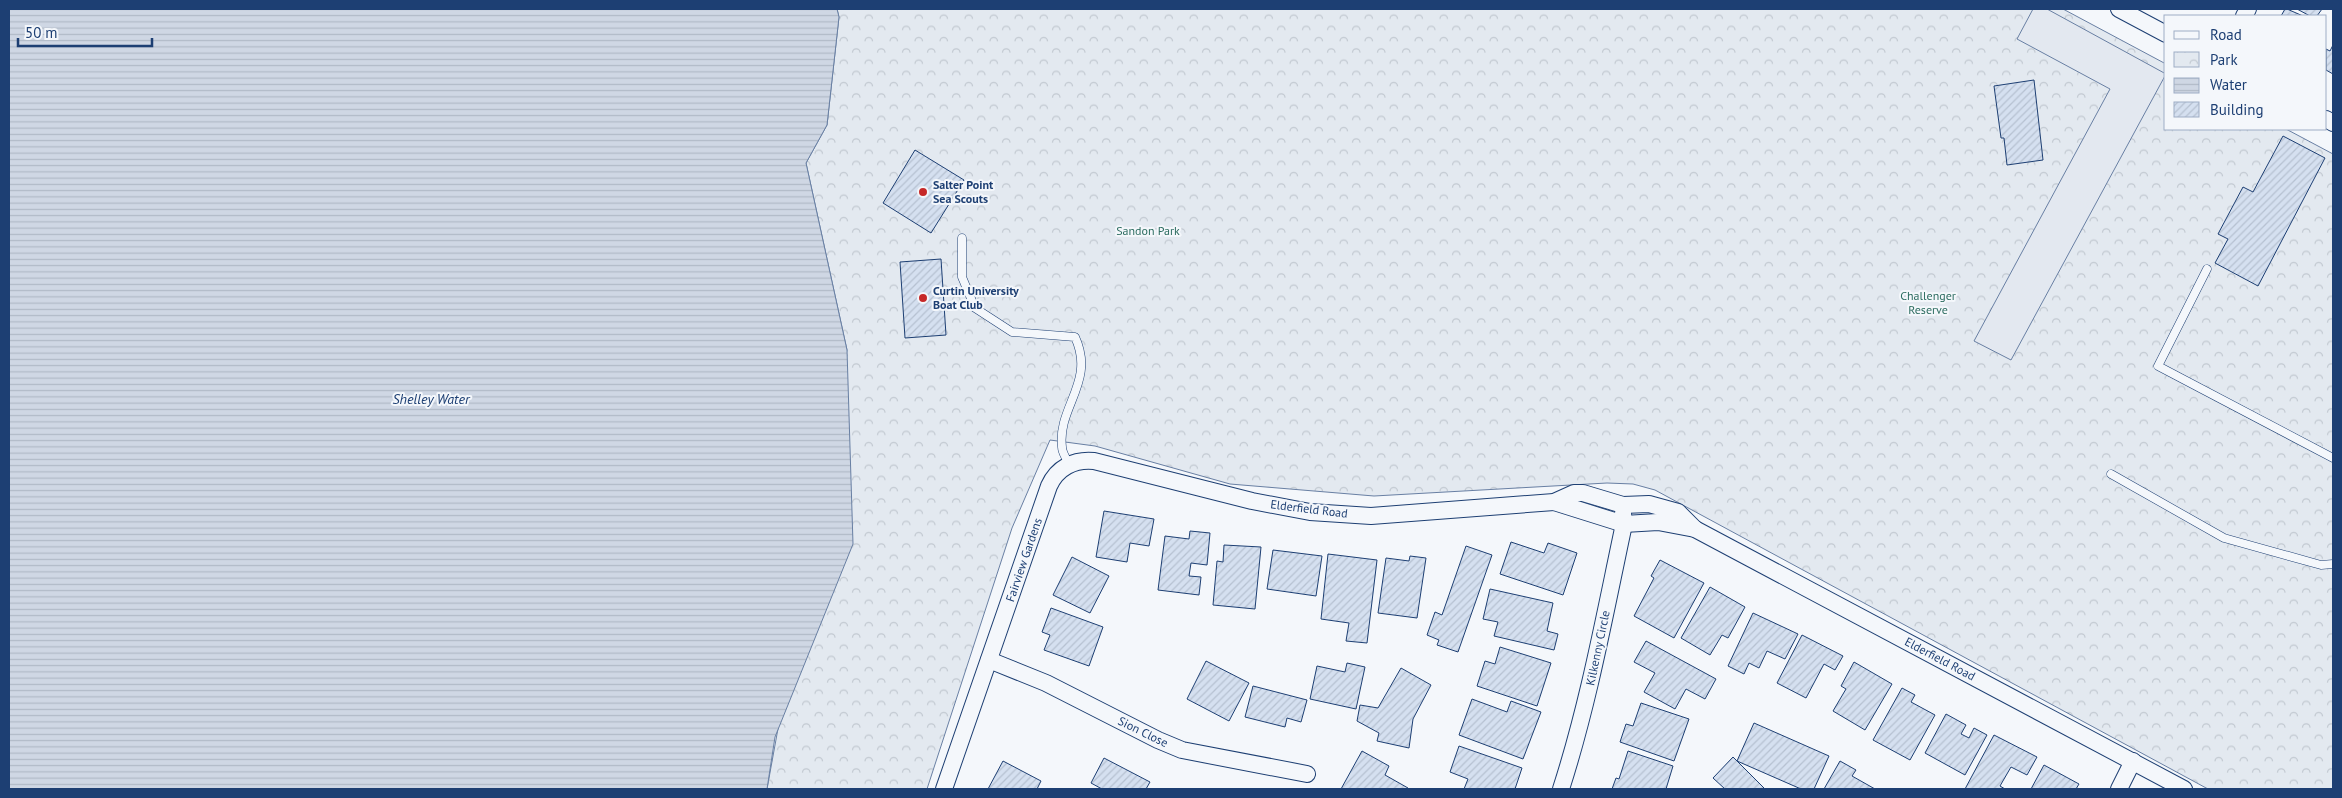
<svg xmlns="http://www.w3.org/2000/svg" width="2342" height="798" font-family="'PT Sans',sans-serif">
	<defs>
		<pattern id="park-crowns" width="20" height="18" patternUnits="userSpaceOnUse" patternTransform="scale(1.25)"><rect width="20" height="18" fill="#e3e9f0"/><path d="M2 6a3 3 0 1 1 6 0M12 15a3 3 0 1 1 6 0" fill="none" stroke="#c2c9d1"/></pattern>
		<pattern id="water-rules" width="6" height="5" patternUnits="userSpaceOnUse" patternTransform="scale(1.25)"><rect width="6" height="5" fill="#cfd7e4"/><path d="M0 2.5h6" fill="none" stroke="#b1bac7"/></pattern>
		<pattern id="building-hatch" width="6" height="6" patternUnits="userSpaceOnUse" patternTransform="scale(1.25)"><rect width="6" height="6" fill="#d5e0f0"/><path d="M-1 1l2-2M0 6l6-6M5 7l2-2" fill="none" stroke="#b6c1d1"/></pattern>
	</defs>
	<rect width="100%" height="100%" fill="#f4f7fb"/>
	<!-- park -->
	<polygon fill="url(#park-crowns)" stroke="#687fa3" points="837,9 2063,9 2166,64 2166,129 2286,129 2333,154 2333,789 2208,789 1655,490 1633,484 1607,483 1374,496 1230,484 1095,446 1050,440 1012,528 927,789 767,789 847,350 806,163 827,125 839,17"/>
	<!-- parking -->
	<polygon fill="#e3e8f0" stroke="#687fa3" points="2033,9 2047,9 2166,74 2011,360 1974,341 2110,89 2017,39"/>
	<!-- water -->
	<polygon fill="url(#water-rules)" stroke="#687fa3" points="9,9 837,9 839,17 827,125 806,163 847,350 853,544 775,737 767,789 9,789"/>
	<!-- building -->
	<g fill="url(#building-hatch)" stroke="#1d3f73">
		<polygon points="2285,9 2287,9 2303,16 2281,16"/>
		<polygon points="2297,9 2322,9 2317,16 2310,16"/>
		<polygon points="2333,45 2333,74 2326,70 2326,49 2330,51"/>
		<polygon points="2034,80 2043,160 2007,165 2004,138 2001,138 1994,86"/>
		<polygon points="2283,136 2325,158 2258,286 2215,263 2228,239 2218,234 2243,187 2253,192"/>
		<polygon points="915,150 964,180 931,233 883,203"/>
		<polygon points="941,259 946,335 905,338 900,262"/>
		<polygon points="1104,511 1154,519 1149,546 1130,543 1127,562 1096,557"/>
		<polygon points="1190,531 1210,533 1207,565 1191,563 1189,576 1201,577 1199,595 1158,590 1165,536 1189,539"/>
		<polygon points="1511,542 1544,553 1548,543 1577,553 1563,595 1500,574"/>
		<polygon points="1224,545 1261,547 1255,609 1213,605 1217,561 1223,562"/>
		<polygon points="1466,546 1492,555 1458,652 1437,645 1439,640 1427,635 1435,612 1442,615"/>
		<polygon points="1273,550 1322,556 1316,596 1267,589"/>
		<polygon points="1328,554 1377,560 1367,643 1346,641 1349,623 1321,619"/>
		<polygon points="1410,556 1426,558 1417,618 1378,613 1386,558 1409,561"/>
		<polygon points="1072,557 1109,576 1090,613 1053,595"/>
		<polygon points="1660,560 1704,583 1674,638 1634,616 1654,578 1651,576"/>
		<polygon points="1710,587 1745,607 1728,638 1722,635 1710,655 1681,638"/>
		<polygon points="1490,589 1553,603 1547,631 1558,634 1554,650 1494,636 1498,622 1483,619"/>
		<polygon points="1051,608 1103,627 1089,666 1044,650 1050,635 1042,632"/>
		<polygon points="1753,613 1798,634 1785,659 1767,651 1759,668 1749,663 1744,674 1728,666"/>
		<polygon points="1802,635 1843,656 1835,670 1824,664 1806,698 1777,683"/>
		<polygon points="1646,641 1716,679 1705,699 1686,689 1675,709 1644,692 1655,673 1634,662"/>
		<polygon points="1500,647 1551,663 1537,706 1477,686 1485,661 1495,664"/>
		<polygon points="1206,661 1249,683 1229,721 1187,699"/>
		<polygon points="1854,662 1892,684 1865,730 1833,711 1846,689 1841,686"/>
		<polygon points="1347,663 1365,667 1356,709 1310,699 1317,666 1345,672"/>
		<polygon points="1401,668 1431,685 1413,719 1409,748 1377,741 1379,733 1357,721 1360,705 1378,708"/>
		<polygon points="1253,686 1307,700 1301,722 1287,718 1285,727 1245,717"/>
		<polygon points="1902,688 1915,695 1911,702 1935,715 1910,760 1873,740"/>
		<polygon points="1472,699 1507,712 1511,701 1541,712 1523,759 1459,735"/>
		<polygon points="1641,703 1689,719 1674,761 1620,742 1626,724 1633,726"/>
		<polygon points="1946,714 1966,725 1961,734 1969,738 1974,728 1987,735 1965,775 1925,753"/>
		<polygon points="1754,723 1829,756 1814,789 1801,789 1737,761"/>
		<polygon points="1994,735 2037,757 2027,775 2011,767 2000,786 2005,789 1965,789"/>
		<polygon points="1459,746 1522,768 1515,789 1464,789 1468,779 1450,772"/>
		<polygon points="1362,751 1389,766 1385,775 1408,788 1408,789 1341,789"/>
		<polygon points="1628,751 1673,766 1666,789 1612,789 1616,778 1619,779"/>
		<polygon points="1733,757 1765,789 1725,789 1713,778"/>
		<polygon points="1104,758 1150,782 1146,789 1102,789 1091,783"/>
		<polygon points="1003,761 1041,781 1037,789 988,789"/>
		<polygon points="1840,761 1856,770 1852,776 1875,789 1824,789"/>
		<polygon points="2044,765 2079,784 2076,789 2031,789"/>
	</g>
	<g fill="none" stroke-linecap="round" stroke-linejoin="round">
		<defs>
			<g id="lane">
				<path d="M962,238V277L975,308L1012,332L1075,337C1096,382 1057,407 1062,447C1062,453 1067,459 1069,465"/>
				<polyline points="2207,269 2158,366 2333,458"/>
				<polyline points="2111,474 2224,538 2321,565 2333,564"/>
			</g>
			<g id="street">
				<polyline points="2119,9 2166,34"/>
				<polyline points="2244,16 2248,9"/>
				<polyline points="2326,119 2333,123"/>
				<polyline points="1554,502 1624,524 1658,522 1695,529 2184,789"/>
				<polyline points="989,660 1046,683 1158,740 1182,750 1307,774"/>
				<path d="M944,789L1049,486C1057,468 1074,459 1094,461L1252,501L1310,512L1371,516L1554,502L1574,493H1583L1623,505L1649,504L1678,512L1695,529"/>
				<path d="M1561,789C1589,702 1605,613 1624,524L1623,513"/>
				<polyline points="2119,789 2133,761"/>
			</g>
		</defs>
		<!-- lane casing -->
		<use href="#lane" stroke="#1d3f73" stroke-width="9"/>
		<!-- street casing -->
		<use href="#street" stroke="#1d3f73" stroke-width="18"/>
		<!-- lane -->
		<use href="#lane" stroke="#f4f7fb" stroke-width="8"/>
		<!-- street -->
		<use href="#street" stroke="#f4f7fb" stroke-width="16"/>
	</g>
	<!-- markers -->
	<g fill="#c62828" stroke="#f4f7fb" stroke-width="2">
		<circle cx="923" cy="192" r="5"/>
		<circle cx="923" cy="298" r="5"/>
	</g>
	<g text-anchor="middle" stroke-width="4" stroke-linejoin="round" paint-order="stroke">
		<!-- poi labels -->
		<g font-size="12" font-weight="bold" fill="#1d3f73" stroke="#f4f7fb" text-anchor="start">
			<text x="933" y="189">Salter Point<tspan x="933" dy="14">Sea Scouts</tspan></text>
			<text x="933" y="295">Curtin University<tspan x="933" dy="14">Boat Club</tspan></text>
		</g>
		<!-- park labels -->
		<g font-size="12" fill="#2c6c60" stroke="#f4f7fb">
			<text x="1148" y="235">Sandon Park</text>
			<text x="1928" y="300">Challenger<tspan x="1928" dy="14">Reserve</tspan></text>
		</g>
		<!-- street labels -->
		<g font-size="12" fill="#1d3f73" stroke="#f4f7fb">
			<text transform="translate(1309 509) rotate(7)" y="4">Elderfield Road</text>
			<text transform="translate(1024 560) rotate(-71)" y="4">Fairview Gardens</text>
			<text transform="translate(1598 648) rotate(-78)" y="4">Kilkenny Circle</text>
			<text transform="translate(1940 659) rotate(28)" y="4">Elderfield Road</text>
			<text transform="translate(1143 732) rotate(26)" y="4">Sion Close</text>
		</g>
		<!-- water labels -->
		<g font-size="14" font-style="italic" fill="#1d3f73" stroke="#f4f7fb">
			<text x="431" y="404">Shelley Water</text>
		</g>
	</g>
	<!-- border -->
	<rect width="2342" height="798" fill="none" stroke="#1d3f73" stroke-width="20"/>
	<!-- legend -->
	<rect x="2164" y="15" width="162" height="115" fill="#f4f7fb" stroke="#9eadc5"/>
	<rect x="2174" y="31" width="25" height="8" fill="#f4f7fb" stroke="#9eadc5"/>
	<text x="2210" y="40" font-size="15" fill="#1d3f73">Road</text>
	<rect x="2174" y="52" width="25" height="15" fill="url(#park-crowns)" stroke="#9eadc5"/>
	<text x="2210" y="65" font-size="15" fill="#1d3f73">Park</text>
	<rect x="2174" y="78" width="25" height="15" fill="url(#water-rules)" stroke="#9eadc5"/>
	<text x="2210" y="90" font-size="15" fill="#1d3f73">Water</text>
	<rect x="2174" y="102" width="25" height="15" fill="url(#building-hatch)" stroke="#9eadc5"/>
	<text x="2210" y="115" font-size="15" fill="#1d3f73">Building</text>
	<!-- scale -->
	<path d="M18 38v8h134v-8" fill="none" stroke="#1d3f73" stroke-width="2.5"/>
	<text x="25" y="38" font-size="15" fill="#1d3f73" stroke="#f4f7fb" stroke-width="4" paint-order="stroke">50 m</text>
</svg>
